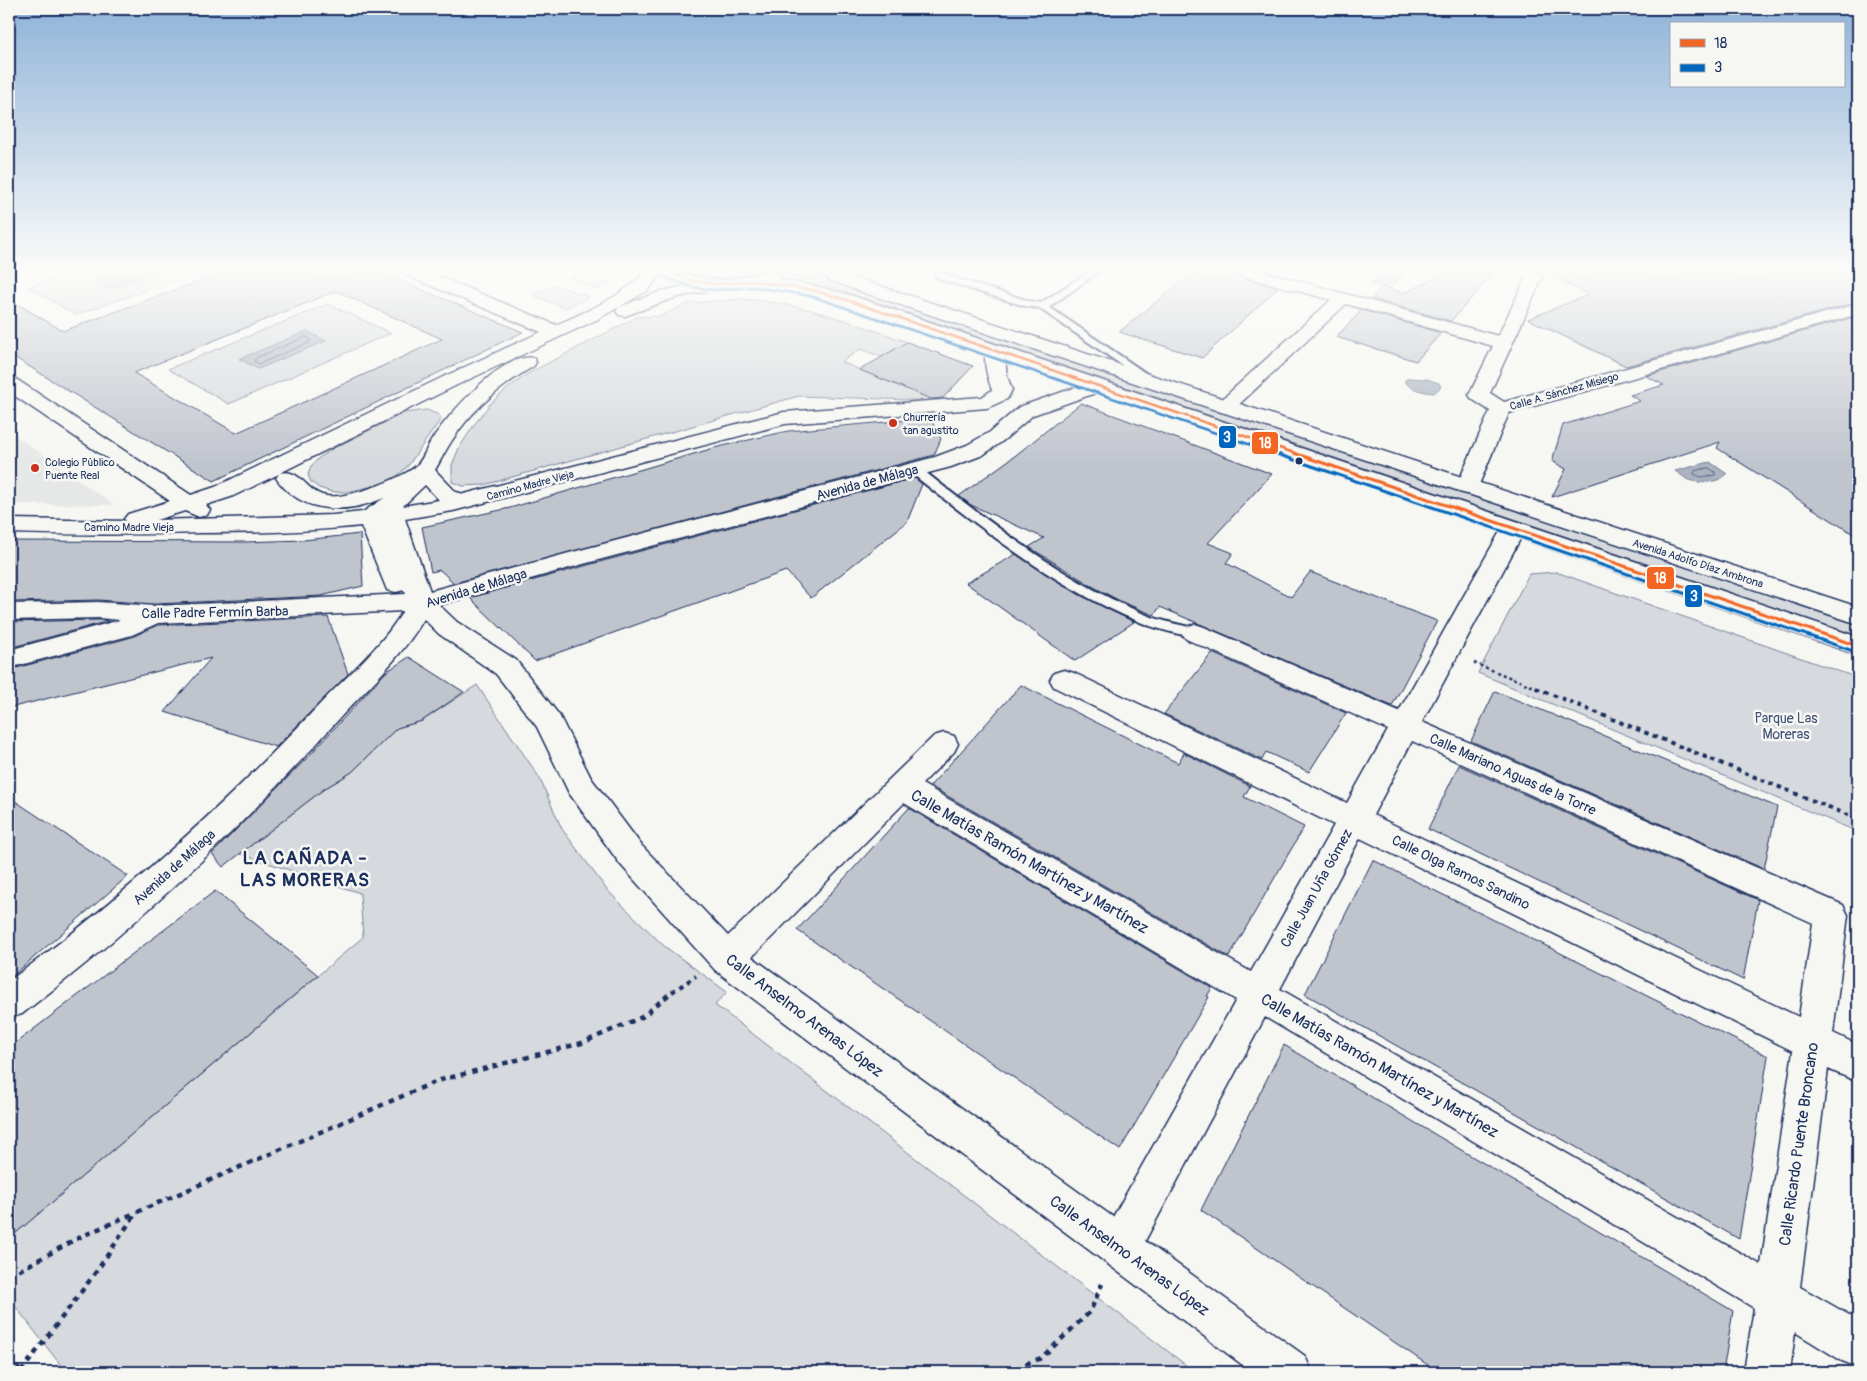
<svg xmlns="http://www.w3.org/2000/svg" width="1867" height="1381" font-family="Pangolin,sans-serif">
	<rect width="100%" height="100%" fill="#f6f6f2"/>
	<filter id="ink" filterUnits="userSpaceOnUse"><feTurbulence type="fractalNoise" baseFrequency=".02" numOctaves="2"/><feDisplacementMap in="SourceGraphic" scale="10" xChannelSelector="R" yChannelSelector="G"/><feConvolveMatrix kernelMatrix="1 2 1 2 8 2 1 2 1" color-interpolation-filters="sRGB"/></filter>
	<g filter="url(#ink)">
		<!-- built -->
		<polygon fill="#e6e7e7" points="9,431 114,505 9,504"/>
		<!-- green -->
		<g fill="#d6d9dd" stroke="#78849e">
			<polygon points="77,271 200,271 76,315 28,287"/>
			<polygon points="587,271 622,271 619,276 598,290 570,278"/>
			<path d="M682,271H771C743,280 711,283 682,271Z"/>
			<polygon points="807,271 856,289 1858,624 1858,636 814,281 793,278"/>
			<polygon points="556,285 589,297 565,308 533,295"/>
			<path d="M742,299C803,303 851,322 907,342L881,357L861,349L841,362L906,389L911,386L943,399L938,401L799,396L484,485L463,486L452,482V465L459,448L474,425L490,404L508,388L529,373L637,317L660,316L690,303Z"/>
			<polygon points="328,304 391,333 229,404 168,369"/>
			<polygon points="427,410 439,415 441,419 407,467 397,476 382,484 347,492 332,492 319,488 311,482 308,475 311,466 320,457 332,449 404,413"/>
			<polygon points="1556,572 1858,678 1858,832 1478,673 1529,574"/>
			<polygon points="477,685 539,777 562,829 607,890 664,946 727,992 715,1005 1195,1372 66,1372 9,1298 9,1239 363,937 360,893 240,854 324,789 352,772 397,728 422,721"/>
		</g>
		<!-- water -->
		<g fill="#abb2c0" stroke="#717e99">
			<polygon points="122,271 160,271 109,289 94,280"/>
			<polygon points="1383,271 1404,275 1390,289 1370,284"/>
			<polygon points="307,331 326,341 258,369 239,359"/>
			<path d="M1408,378L1427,379L1439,383L1441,387L1434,393C1424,392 1411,390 1404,381Z"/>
			<path d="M1710,462L1727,474C1719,483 1700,484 1689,480C1684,478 1679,473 1675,471Z"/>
		</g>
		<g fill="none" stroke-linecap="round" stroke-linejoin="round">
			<!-- shore -->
			<g stroke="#556385" stroke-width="1">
				<polygon points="306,337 310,339 310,342 259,364 254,361 256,358"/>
				<polygon points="1709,468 1715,472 1715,475 1701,477 1694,474 1695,471"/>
			</g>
		</g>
		<!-- building -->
		<g fill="#c0c4cd" stroke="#1b2f5e" fill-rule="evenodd">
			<path d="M227,271H384L382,273L523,332L214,481L9,354V299L63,331ZM336,291L442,339L236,433L134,373Z"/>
			<polygon points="1195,271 1235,271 1239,277 1278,288 1202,358 1119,332"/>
			<polygon points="1450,271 1496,271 1451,321 1372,299 1383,287 1404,293"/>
			<polygon points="1544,271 1858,271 1858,302 1626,366 1528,319 1588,295"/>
			<polygon points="1362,310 1441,333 1416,361 1336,337"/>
			<polygon points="1858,316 1858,537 1717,448 1720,442 1552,497 1566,469 1552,461 1563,425 1640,401 1630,395 1664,385 1646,376"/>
			<polygon points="907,342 973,366 943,398 931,399 860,370"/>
			<polygon points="1081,403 1272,474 1208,543 1233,553 1226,563 1291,597 1310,572 1437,621 1392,706 1160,607 1154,615 1122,602 1092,586 1029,547 1044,538 971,505 959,496 1016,455"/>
			<polygon points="930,418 941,439 934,455 454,583 440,570 431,572 422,527 510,508 714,448 788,431"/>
			<polygon points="915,478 922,484 907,522 811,598 786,571 535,661 470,598 588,565"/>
			<polygon points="360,534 363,586 321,596 155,604 98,600 9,602 9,541 244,542 304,540"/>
			<polygon points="1016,554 1078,594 1134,622 1075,661 966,583"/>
			<polygon points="328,617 348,674 276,747 165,712 211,658 9,708 9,670 132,637 158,625"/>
			<polygon points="98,620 109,621 9,648 9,622"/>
			<polygon points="1212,653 1346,713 1309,772 1266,752 1262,760 1164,714"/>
			<polygon points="409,657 464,692 422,721 397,728 352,772 324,789 223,867 212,854 308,757 386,672"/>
			<polygon points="1021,685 1178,763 1184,753 1250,786 1244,797 1304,827 1229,957 930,786"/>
			<polygon points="1495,691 1777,807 1764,869 1471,741"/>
			<polygon points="1459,765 1758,900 1743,980 1428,829"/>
			<polygon points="9,797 128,876 9,979"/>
			<polygon points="909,808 1212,988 1207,996 1209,997 1120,1150 797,930"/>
			<polygon points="1373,860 1768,1056 1739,1239 1305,994"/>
			<polygon points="215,891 318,975 9,1239 9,1048"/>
			<polygon points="1284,1045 1733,1311 1723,1372 1438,1372 1201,1210"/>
		</g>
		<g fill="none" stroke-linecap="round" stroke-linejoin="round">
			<defs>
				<g id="lane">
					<polygon points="935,271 943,271 948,276 1029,301 1041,303 1090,271 1100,271 1049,307 1157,381 1152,384 1148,383 1039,308 1025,306 942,280 935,275"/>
					<path d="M915,466L919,467C987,521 1071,586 1152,617C1168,623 1184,625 1200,630L1202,633L1200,636L1195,638C1177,633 1158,630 1140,622C1056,588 981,528 911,473L909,470L911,467Z"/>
				</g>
				<g id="street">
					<path d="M404,271H426L556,325C587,311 624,296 646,271H663L647,291L596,320L457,385L280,473C299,468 305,489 322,495C342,502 398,480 415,467C423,461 427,446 433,438C448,415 504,351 534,358L536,362L534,366C502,385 473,408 453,439C446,449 441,460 435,470L456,492L464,494L784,412L982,397L992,390C988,379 981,358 988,347L995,345L1002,347L1004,351L1007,376L1012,390L1007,399L987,408L785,424L453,511L405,519L430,591L569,553L935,457L967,445L990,432L1019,407L1097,380L1104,382L1107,386L1104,390L1033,415L1004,440L983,455L951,467L587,563L439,605L457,622L516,660L559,715L591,778L642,846L728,936L934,736L944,733L954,736L958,744L954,752L922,784L1251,972L1334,825L1054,687L1050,680L1054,673L1064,670L1074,673L1347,803L1388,730L1186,639L1182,633L1186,627L1195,624L1204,627L1399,711L1502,528L1506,523L1514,521L1522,523L1526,528L1422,722L1843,905L1848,915L1833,1033L1858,1045V1082L1828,1069L1800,1287L1858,1320V1367L1842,1361L1795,1332L1790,1372H1744L1754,1308L1265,1017L1145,1241L1305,1356L1312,1372H1252L715,970L620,864L569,793L537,727L496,674L439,634L424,619C399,660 370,685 338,720C242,828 137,926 22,1014L9,1018V981C122,899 224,806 320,704C349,674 381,647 403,611L158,623L132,635L9,668V650L120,620L98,618L9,620V604L98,602L155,606L406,594L404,590L396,592L387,590L361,526C308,532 254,533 200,533C136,535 73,535 9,533V519L126,521L124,519L128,514L170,501L9,392V377L16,379L191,495L215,487L443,377L541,332L406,275ZM279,474L276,478C302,515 346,514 384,498L363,512L333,515L156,520L185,511L199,517L207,515L210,510L206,505L231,497ZM425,485L439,500L403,506ZM1412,741L1813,923L1799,1017L1373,815ZM904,803L1236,1000L1113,1217L752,957ZM1360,838L1793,1051L1761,1265L1280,989Z"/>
					<path d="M1237,271H1262L1498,336L1526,278L1517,275L1515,271C1524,270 1537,268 1543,276L1490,393L1504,402L1858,304V314L1509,413L1478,487L1475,492L1467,494L1459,492L1456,487L1490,411L1472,399L1469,395L1493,346L1346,304L1232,411L1225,413L1218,411L1215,407L1218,403L1331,300L1239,275Z"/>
					<polygon points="714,279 720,280 722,284 720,288 674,298 625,316 619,315 616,311 619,307 662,291"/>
				</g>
				<g id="highway">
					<path d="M658,271C679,269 695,280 718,280C734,280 767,270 779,272L781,276L779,280L812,285L853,296L1858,637V655L841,304L810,295L754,286L719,290L691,287L672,281Z"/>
					<polygon points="819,271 838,271 877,285 1858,607 1858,624 865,293 829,280"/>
				</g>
			</defs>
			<!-- lane casing -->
			<use href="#lane" stroke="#1b2f5e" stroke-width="4"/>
			<!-- street casing -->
			<use href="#street" stroke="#1b2f5e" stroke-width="3"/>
			<!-- highway casing -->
			<use href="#highway" stroke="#1b2f5e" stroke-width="3"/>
			<!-- path-far2 -->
			<polyline stroke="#1b2f5e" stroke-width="2.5" stroke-dasharray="3 3" stroke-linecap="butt" points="1474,663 1539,689"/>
			<!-- path-far1 -->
			<g stroke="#1b2f5e" stroke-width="4" stroke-dasharray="4.5 4.5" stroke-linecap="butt">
				<polyline points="1536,688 1858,819"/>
				<polyline points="672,992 696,976"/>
			</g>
			<!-- path -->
			<g stroke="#1b2f5e" stroke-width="4.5" stroke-dasharray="5.5 5.5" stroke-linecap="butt">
				<polyline points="9,1276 80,1237 437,1081 582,1043 642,1017 673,991"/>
				<polyline points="9,1359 21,1372"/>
				<polyline points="21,1372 96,1272 136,1213"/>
				<polyline points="1005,1372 1041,1358 1090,1312 1102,1284"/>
			</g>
			<!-- lane -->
			<use href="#lane" fill="#f6f6f2" fill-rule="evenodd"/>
			<!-- street -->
			<use href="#street" fill="#f6f6f2" fill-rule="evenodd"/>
			<!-- highway -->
			<use href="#highway" fill="#f6f6f2" fill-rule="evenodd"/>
			<defs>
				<polyline id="bus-1-far1" points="666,271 693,281 714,284 755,281 812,290 847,300 1297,454"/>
				<polyline id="bus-1" points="1294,453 1858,646"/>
				<polyline id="bus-2-far1" points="664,277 692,287 714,290 755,287 811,296 1278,454"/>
				<polyline id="bus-2" points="1274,453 1856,652"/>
			</defs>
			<!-- bus-1-far1 casing -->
			<use href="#bus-1-far1" stroke="#f6f6f2" stroke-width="5"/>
			<!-- bus-1 casing -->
			<use href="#bus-1" stroke="#f6f6f2" stroke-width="6"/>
			<!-- bus-2-far1 casing -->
			<use href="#bus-2-far1" stroke="#f6f6f2" stroke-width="5"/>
			<!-- bus-2 casing -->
			<use href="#bus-2" stroke="#f6f6f2" stroke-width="6"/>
			<!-- bus-1-far1 -->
			<use href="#bus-1-far1" stroke="#f26522" stroke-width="2.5"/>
			<!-- bus-1 -->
			<use href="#bus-1" stroke="#f26522" stroke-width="3"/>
			<!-- bus-2-far1 -->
			<use href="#bus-2-far1" stroke="#0065bd" stroke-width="2.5"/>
			<!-- bus-2 -->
			<use href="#bus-2" stroke="#0065bd" stroke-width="3"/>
		</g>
	</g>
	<!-- sky -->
	<linearGradient id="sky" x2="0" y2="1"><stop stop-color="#8fb3d8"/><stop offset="0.58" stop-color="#fbfbf9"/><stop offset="1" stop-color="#fbfbf9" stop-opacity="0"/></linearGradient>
	<rect width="1867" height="464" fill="url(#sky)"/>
	<!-- markers -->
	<g fill="#c8321e" stroke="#f6f6f2" stroke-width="2">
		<circle cx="893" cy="423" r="5"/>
		<circle cx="35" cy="468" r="5"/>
	</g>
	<circle fill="#1b2f5e" stroke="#f6f6f2" stroke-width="2" cx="1299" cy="461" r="4.5"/>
	<g text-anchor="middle" stroke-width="5" stroke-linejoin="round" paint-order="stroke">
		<!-- far-street labels -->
		<g font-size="11" fill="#1b2f5e" stroke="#f6f6f2">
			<text transform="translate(1564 391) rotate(-16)" y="4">Calle A. Sánchez Misiego</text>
			<text transform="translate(530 485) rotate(-15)" y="4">Camino Madre Vieja</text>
			<text x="129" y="531">Camino Madre Vieja</text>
			<text transform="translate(1698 563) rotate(18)" y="4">Avenida Adolfo Díaz Ambrona</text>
		</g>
		<!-- far-poi labels -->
		<g font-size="11" fill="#1b2f5e" stroke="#f6f6f2" text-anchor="start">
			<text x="903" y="421">Churrería<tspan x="903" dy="13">tan agustito</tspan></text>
			<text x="45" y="466">Colegio Público<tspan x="45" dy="13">Puente Real</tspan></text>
		</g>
		<!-- street labels -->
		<g font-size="14" fill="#1b2f5e" stroke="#f6f6f2">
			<text transform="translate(867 482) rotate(-15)" y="5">Avenida de Málaga</text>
			<text transform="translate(476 588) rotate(-17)" y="5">Avenida de Málaga</text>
			<text transform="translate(215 612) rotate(-1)" y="5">Calle Padre Fermín Barba</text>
			<text transform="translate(1513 774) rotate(24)" y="5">Calle Mariano Aguas de la Torre</text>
			<text transform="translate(174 867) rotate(-42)" y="5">Avenida de Málaga</text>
			<text transform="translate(1461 872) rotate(26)" y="5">Calle Olga Ramos Sandino</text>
			<text transform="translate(1316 888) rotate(-61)" y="5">Calle Juan Uña Gómez</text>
		</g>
		<!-- park labels -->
		<g font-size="14" fill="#405177" stroke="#f6f6f2">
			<text x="1786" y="723">Parque Las<tspan x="1786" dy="16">Moreras</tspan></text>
		</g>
		<!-- near-street labels -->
		<g font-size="16" fill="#1b2f5e" stroke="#f6f6f2">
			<text transform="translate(1030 861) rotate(30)" y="6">Calle Matías Ramón Martínez y Martínez</text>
			<text transform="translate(805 1015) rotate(37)" y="6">Calle Anselmo Arenas López</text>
			<text transform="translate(1380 1065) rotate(30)" y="6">Calle Matías Ramón Martínez y Martínez</text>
			<text transform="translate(1798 1144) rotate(-82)" y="6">Calle Ricardo Puente Broncano</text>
			<text transform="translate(1130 1255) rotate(36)" y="6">Calle Anselmo Arenas López</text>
		</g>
		<!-- district labels -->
		<g font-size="19" font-weight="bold" letter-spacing="1" fill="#1b2f5e" stroke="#f6f6f2">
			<text x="305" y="864">LA CAÑADA -<tspan x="305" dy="22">LAS MORERAS</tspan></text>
		</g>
	</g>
	<g stroke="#f6f6f2" stroke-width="2">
		<rect x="1218" y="425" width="19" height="24" rx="5" fill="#0065bd"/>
		<rect x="1251" y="431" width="28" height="24" rx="5" fill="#f26522"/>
		<rect x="1646" y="566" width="29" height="24" rx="5" fill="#f26522"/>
		<rect x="1684" y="584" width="19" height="24" rx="5" fill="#0065bd"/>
	</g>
	<g font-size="14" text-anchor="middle" font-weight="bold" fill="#fff">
		<text x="1227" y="442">3</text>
		<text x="1265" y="448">18</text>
		<text x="1660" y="583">18</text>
		<text x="1694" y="601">3</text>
	</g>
	<!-- margin -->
	<rect width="1867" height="1381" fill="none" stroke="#f6f6f2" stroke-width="30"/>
	<rect x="15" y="15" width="1837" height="1351" fill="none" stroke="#1b2f5e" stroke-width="2" filter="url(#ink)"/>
	<!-- legend -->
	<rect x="1670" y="22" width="175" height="65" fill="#f6f6f2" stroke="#9ea6b7"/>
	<rect x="1680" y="39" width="25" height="8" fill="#f26522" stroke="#9ea6b7"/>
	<text x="1714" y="48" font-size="15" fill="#1b2f5e">18</text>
	<rect x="1680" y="64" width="25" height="8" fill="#0065bd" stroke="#9ea6b7"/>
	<text x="1714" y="72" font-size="15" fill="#1b2f5e">3</text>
</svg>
